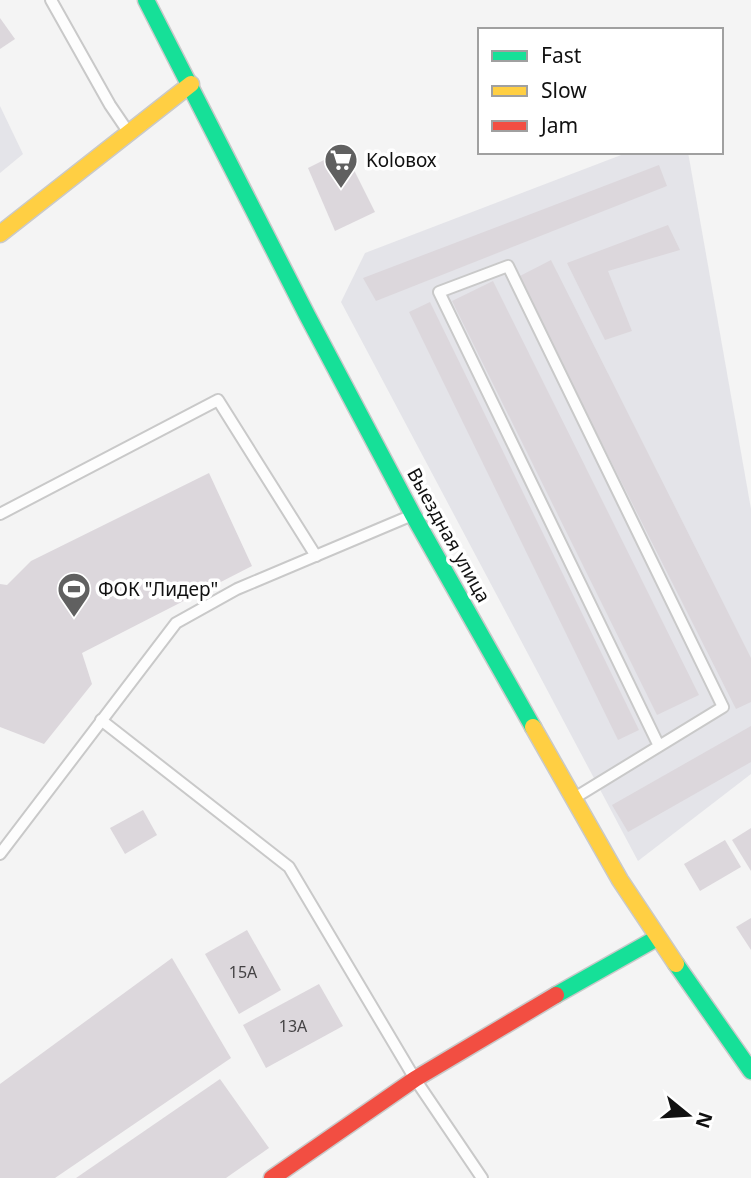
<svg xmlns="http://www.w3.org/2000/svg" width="751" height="1178" font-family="'Noto Sans',sans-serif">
	<rect width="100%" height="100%" fill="#f4f4f4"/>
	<!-- built -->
	<g fill="#e4e4e9">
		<polygon points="0,106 23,154 0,173"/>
		<polygon points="629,152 688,152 751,509 751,774 638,861 341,302 365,253"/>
	</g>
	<!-- building -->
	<g fill="#dcd7dc">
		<polygon points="0,18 15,39 0,49"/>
		<polygon points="344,150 375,212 335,231 308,168"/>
		<polygon points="659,165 667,186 376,301 363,278"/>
		<polygon points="668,225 680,250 608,271 632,331 605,340 567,263"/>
		<polygon points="551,260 751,658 751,702 736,709 518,277"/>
		<polygon points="493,281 699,695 657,715 452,301"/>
		<polygon points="430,302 639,730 618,740 409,312"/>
		<polygon points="209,473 252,566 82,653 92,684 44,744 0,727 0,584 7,585 31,561"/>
		<polygon points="751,726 751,762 628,832 612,805"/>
		<polygon points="143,810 157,835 125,854 110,828"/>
		<polygon points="751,828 751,871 732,840"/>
		<polygon points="725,840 741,867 700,891 684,864"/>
		<polygon points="751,918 751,950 736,927"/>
		<polygon points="247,930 281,990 239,1014 205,954"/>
		<polygon points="172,958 231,1058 55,1178 0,1178 0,1084"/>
		<polygon points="319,984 343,1026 266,1068 243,1025"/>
		<polygon points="220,1079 269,1148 226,1178 76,1178"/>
	</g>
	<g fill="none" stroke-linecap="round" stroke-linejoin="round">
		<defs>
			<g id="lane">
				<polyline points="51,0 110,105 127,130"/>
				<polyline points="0,514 218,400 316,556"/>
				<polyline points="101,720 289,867 415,1079 482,1178"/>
				<polyline points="576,797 723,707 508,266 439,292 659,746"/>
				<polyline points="0,854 176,623 237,589 410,516"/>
			</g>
			<g id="fast">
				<polyline points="146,0 307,315 413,515 533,727"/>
				<polyline points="676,964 751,1071"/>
				<polyline points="556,995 657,938"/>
			</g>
			<g id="slow">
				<polyline points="0,234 191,84"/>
				<polyline points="533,727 620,880 676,964"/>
			</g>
			<polyline id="jam" points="272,1178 415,1079 556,995"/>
		</defs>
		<!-- lane casing -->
		<use href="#lane" stroke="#c9c9c9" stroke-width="14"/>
		<!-- fast casing -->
		<use href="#fast" stroke="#c9c9c9" stroke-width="19"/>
		<!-- slow casing -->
		<use href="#slow" stroke="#c9c9c9" stroke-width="19"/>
		<!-- jam casing -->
		<use href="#jam" stroke="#c9c9c9" stroke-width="19"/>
		<!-- lane -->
		<use href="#lane" stroke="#fdfdfd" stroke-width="10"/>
		<!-- fast -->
		<use href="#fast" stroke="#16e098" stroke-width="16"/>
		<!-- slow -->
		<use href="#slow" stroke="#ffcf43" stroke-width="16"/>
		<!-- jam -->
		<use href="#jam" stroke="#f24e42" stroke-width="16"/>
	</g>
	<!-- icons -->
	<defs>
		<symbol id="supermarket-pin" viewBox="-11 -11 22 30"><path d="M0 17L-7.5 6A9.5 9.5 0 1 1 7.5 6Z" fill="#606060" stroke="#fff"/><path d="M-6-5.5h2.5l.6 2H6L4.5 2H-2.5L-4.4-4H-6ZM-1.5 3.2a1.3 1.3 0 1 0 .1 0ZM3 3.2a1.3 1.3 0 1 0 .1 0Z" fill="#fff"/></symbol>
		<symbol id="stadium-pin" viewBox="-11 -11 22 30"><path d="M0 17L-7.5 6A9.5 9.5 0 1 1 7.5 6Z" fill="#606060" stroke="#fff"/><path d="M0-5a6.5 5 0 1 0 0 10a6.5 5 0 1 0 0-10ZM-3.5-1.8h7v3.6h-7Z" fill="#fff"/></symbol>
	</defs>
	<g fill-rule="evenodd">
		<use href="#supermarket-pin" x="322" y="141" width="38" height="52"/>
		<use href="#stadium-pin" x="55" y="570" width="38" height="52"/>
	</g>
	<g text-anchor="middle" stroke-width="7" stroke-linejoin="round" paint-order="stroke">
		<!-- number labels -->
		<g font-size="16" fill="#444244">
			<text x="243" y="978">15А</text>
			<text x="293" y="1032">13А</text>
		</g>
		<!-- poi labels -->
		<g font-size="19" fill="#111" stroke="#fff" text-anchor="start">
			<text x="366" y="167">Kоlовох</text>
			<text x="98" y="596">ФОК "Лидер"</text>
		</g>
		<!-- street labels -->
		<g font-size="19" fill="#111" stroke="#fff">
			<text transform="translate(449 535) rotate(61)" y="7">Выездная улица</text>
		</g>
	</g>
	<!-- legend -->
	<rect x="478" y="28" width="245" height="126" fill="#ffffff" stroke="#a0a0a0" stroke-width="2"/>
	<rect x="492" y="51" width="35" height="10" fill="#16e098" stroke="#a0a0a0" stroke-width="2"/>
	<text x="541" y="63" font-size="21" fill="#111111">Fast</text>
	<rect x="492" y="86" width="35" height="10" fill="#ffcf43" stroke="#a0a0a0" stroke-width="2"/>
	<text x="541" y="98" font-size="21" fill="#111111">Slow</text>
	<rect x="492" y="121" width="35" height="10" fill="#f24e42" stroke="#a0a0a0" stroke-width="2"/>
	<text x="541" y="133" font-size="21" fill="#111111">Jam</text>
	<!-- north arrow -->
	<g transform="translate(688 1115) rotate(108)" stroke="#ffffff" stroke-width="5" paint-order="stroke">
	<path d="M0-5L12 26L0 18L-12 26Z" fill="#111111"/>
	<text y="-10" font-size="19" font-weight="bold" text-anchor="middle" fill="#111111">N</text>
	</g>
</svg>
